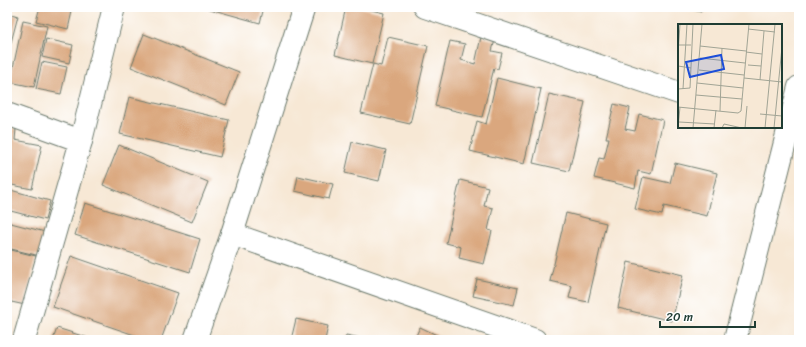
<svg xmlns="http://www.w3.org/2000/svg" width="806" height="347" font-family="Sriracha,sans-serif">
	<rect width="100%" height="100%" fill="#fff"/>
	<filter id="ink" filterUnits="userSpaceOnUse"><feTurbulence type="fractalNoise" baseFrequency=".025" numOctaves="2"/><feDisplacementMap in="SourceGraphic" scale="8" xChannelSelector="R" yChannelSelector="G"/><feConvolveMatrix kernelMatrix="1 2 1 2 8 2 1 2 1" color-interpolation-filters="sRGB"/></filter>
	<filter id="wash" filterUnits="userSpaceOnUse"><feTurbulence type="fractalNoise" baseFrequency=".012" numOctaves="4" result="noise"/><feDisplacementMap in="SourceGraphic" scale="16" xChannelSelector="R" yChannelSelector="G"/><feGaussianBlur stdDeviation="0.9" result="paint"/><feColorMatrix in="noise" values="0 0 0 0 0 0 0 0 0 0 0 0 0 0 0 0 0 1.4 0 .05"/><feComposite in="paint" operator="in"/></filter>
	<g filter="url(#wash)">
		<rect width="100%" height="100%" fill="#f7e8d5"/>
		<g id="blocks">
			<!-- building -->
			<g fill="#daa77e">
				<polygon points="7,7 9,7 8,13 18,16 9,50 7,49"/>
				<polygon points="40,7 73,7 68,29 36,21"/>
				<polygon points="203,7 264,7 260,23"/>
				<polygon points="346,7 358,7 384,13 372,64 335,55"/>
				<polygon points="682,7 702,7 701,12"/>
				<polygon points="23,21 47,26 34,87 10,82"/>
				<polygon points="144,34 239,72 226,105 131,67"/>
				<polygon points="388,37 428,46 410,124 361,113 373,64 381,66"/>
				<polygon points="481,37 495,40 492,51 502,53 498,69 494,68 482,117 435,106 450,41 465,44 461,60 475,64"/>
				<polygon points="46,39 73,45 69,63 42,57"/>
				<polygon points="42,62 67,67 61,94 36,89"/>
				<polygon points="497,78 541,89 524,164 470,151 477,121 486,124"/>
				<polygon points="549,94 585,102 569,171 533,163"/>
				<polygon points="129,97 229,120 220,157 120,134"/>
				<polygon points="614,104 630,108 625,129 635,131 639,114 663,120 651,174 638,171 635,188 594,178 599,158 604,159 609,138 606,138"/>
				<polygon points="7,127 16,129 15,140 42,145 32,189 7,184"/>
				<polygon points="352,142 386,150 379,181 345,173"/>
				<polygon points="119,145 208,182 192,222 103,185"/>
				<polygon points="675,163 717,173 707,216 664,206 662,215 635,209 643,177 670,183"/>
				<polygon points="298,176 333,184 329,199 295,191"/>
				<polygon points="460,180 488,187 484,206 493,208 488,230 492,231 484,264 459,258 461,247 446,243"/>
				<polygon points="7,189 50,201 45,220 7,210"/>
				<polygon points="85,203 200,239 190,272 75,235"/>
				<polygon points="566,213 606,223 588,302 569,298 572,286 550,281"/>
				<polygon points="7,222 49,233 44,257 7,248"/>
				<polygon points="7,249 36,256 25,305 7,301"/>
				<polygon points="71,256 178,293 161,340 149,340 53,307"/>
				<polygon points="628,262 683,275 672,321 618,308"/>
				<polygon points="477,279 518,288 514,305 473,296"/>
				<polygon points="296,319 328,326 325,340 291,340"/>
				<polygon points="420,327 443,338 442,340 414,340"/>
				<polygon points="57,328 95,340 53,340"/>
				<polygon points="346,335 366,339 366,340 345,340"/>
			</g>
		</g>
	</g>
	<g filter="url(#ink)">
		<use href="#blocks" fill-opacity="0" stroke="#6b796c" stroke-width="1"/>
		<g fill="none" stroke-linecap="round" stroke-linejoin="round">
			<defs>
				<g id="street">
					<polyline points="425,7 679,93"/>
					<polyline points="7,114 81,141"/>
					<polyline points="232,234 535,340"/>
					<polyline points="24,340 81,141 114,7"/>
					<polyline points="195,340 232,234 304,7"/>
					<polyline points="735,340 799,87"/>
				</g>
			</defs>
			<!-- street casing -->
			<use href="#street" stroke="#6b796c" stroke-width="24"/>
			<!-- street -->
			<use href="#street" stroke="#fff" stroke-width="22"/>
		</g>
	</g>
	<!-- overview -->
	<g transform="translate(678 24)">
		<rect width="104" height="104" fill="#f7e8d5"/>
		<path fill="none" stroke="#a1a495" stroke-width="1" d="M70,5L97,8M0,21H13M22,22L68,27M68,28L84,30M0,30L2,0M22,34L67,39M70,41L83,42M0,42L13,44M21,46L66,51M66,54L104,58M82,56L86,7M19,59L65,64M0,65L12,64L15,0M5,65L9,0M18,71L64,75M0,83L60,89L63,87L71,0M42,87L44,24M82,90L104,92M1,98L37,100M0,104L2,83M15,104L24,0M36,104L38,86M44,104L46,100L64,104M67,104L69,82M87,104L97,0M96,104L104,23"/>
		<path fill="#1d4ed8" fill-opacity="0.15" stroke="#1d4ed8" stroke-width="2" d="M43,31L46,45L12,53L8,38Z"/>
		<rect width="104" height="104" fill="none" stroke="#1f3d34" stroke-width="2"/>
	</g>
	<!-- margin -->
	<rect width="806" height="347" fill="none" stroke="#fff" stroke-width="24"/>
	<!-- scale -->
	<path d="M660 321v6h95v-6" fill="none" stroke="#1f3d34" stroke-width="2"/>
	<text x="666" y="321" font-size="12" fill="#1f3d34" stroke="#ffffff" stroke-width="3" paint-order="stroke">20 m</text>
</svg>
